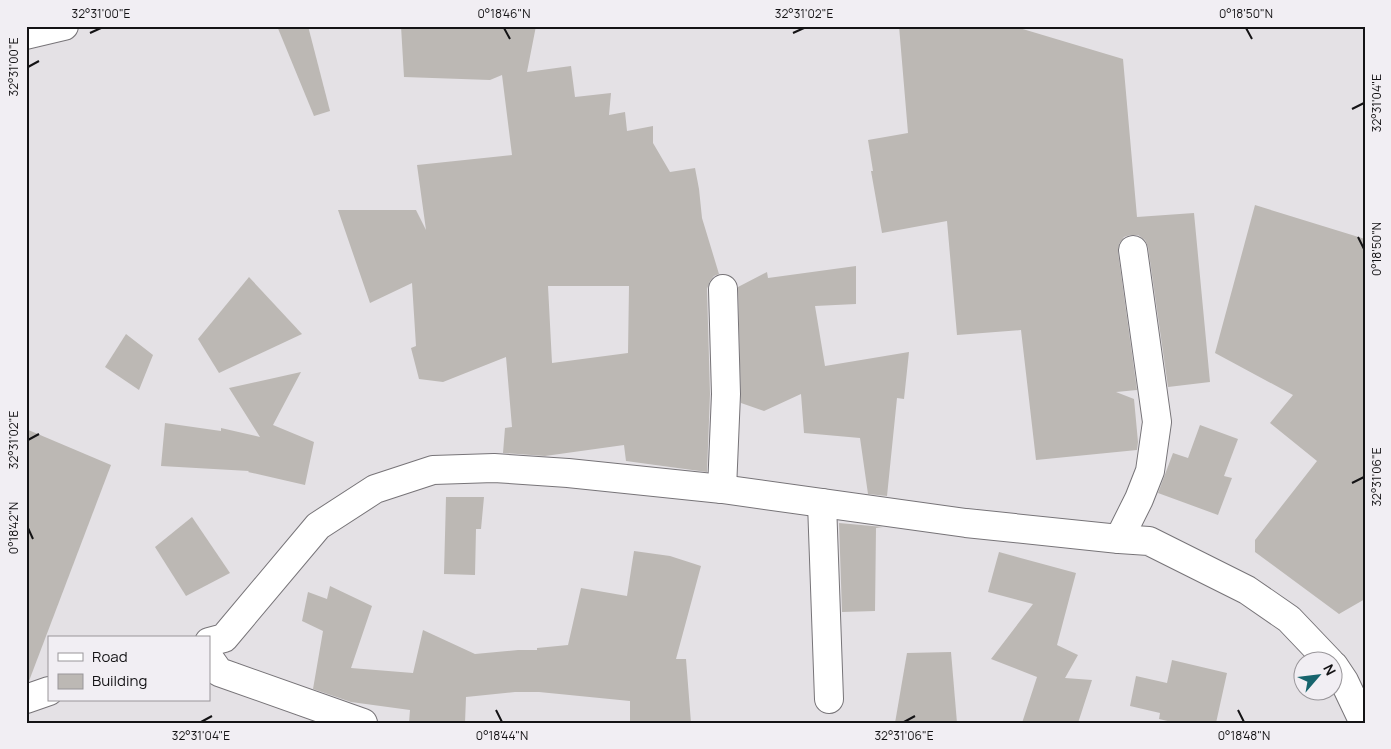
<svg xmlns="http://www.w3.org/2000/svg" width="1391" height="749" font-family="Manrope,sans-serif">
	<rect width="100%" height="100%" fill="#e4e1e5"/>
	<!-- building -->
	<g fill="#bcb8b4" fill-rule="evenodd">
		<polygon points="277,26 308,26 330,111 314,116"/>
		<path d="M401,26H536L527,72L571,66L575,97L611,93L609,115L625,112L627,131L653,126V143L670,172L695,168L699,189L702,218L719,274L714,276L710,281L707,289L710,394L707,472L626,461L624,445L545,456L503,453L505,428L512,427L506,357L443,382L419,379L411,348L416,346L412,283L370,303L338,210H416L426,230L417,165L512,155L502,75L490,80L404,77ZM548,286H629L628,353L552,363Z"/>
		<polygon points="899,26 1013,26 1123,59 1137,217 1194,213 1210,382 1168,387 1148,247 1145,240 1138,235 1130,235 1124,237 1119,244 1118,252 1137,390 1116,392 1134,399 1138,442 1137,450 1036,460 1021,330 957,335 947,221 882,233 871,171 873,171 868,140 908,133"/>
		<polygon points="1255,205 1365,239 1365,599 1339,614 1255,552 1255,540 1317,461 1270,423 1293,395 1215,353"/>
		<polygon points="856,266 856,304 815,306 825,366 909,352 904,399 897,398 887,496 868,494 860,438 804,433 801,394 764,411 741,403 738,287 767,272 768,278"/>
		<polygon points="249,277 302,334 219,373 198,339"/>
		<polygon points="126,334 153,355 139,390 105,367"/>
		<polygon points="301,372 273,425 314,442 305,485 248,472 249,471 161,466 165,423 221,431 221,428 260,437 229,388"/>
		<polygon points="1200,425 1238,439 1224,476 1232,478 1218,515 1158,493 1173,453 1188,458"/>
		<polygon points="26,429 111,465 29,681 26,680"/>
		<polygon points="446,497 484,497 481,529 476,529 475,575 444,574"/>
		<polygon points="192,517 230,573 186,596 155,547"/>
		<polygon points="839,523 883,527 876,528 875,611 842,612"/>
		<polygon points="634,551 670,556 701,566 676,659 686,659 691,723 630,723 630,701 539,692 515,692 466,697 465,723 409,723 410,710 351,702 313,689 323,631 302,621 308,592 327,599 330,586 372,606 351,668 413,673 423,630 475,654 518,650 537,650 537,648 568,645 581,588 627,596"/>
		<polygon points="999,552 1076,573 1057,645 1078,655 1065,678 1092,680 1078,723 1022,723 1037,677 991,659 1033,604 988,592"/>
		<polygon points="951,652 957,723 895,723 907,653"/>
		<polygon points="1172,660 1227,673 1216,723 1176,723 1159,719 1160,713 1130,706 1136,676 1167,683"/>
	</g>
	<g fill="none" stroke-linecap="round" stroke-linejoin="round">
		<defs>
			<g id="minor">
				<polyline points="26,35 64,26"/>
				<polyline points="722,489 726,394 723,289"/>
				<polyline points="822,503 829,699"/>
				<polyline points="1119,539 1139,499 1150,471 1157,422 1133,250"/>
				<polyline points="209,642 224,638 318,526 375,489 433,470 494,468 568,473 722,489 966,523 1119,539 1149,541 1247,590 1289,619 1330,662"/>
				<polyline points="209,658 219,672 363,723"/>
				<polyline points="1334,666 1344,681 1364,723"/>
				<polyline points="26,699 49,691"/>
			</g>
		</defs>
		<!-- minor casing -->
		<use href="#minor" stroke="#777478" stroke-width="30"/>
		<!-- minor -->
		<use href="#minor" stroke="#fff" stroke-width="28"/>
	</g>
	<!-- ticks -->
	<path fill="none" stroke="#141315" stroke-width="2" d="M504,28L510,39M1246,28L1252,39M90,33L101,28M793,33L804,28M28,67L39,61M1352,109L1364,103M1358,237L1364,249M28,440L39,434M1352,483L1364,477M28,528L33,539M496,710L502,722M1238,710L1244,722M201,722L212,716M904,722L915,716"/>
	<!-- border -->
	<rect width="1391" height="749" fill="none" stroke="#f1eef3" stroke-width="55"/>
	<!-- legend -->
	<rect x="48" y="636" width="162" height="65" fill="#f1eef3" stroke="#99969a"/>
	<rect x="58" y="653" width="25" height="8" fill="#ffffff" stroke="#99969a"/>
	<text x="92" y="662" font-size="15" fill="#141315">Road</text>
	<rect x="58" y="674" width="25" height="15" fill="#bcb8b4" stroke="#99969a"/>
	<text x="92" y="686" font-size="15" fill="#141315">Building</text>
	<!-- north arrow -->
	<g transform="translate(1318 676) rotate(62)"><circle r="24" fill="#f1eef3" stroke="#99969a"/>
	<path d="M0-4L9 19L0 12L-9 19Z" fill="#17646d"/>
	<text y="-8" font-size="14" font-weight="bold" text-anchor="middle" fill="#141315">N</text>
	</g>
	<rect x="28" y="28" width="1336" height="694" fill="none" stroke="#141315" stroke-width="2"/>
	<g font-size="12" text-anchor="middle" fill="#141315">
		<text x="101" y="18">32°31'00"E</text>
		<text x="504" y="18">0°18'46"N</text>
		<text x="804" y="18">32°31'02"E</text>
		<text x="1246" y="18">0°18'50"N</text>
		<text transform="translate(14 67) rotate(-90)" y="4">32°31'00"E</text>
		<text transform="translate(1377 103) rotate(-90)" y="4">32°31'04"E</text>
		<text transform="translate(1377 249) rotate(-90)" y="4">0°18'50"N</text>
		<text transform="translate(14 440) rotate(-90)" y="4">32°31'02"E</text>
		<text transform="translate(1377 477) rotate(-90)" y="4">32°31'06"E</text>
		<text transform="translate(14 528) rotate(-90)" y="4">0°18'42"N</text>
		<text x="201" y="740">32°31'04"E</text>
		<text x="502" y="740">0°18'44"N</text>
		<text x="904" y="740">32°31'06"E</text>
		<text x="1244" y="740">0°18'48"N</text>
	</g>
</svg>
